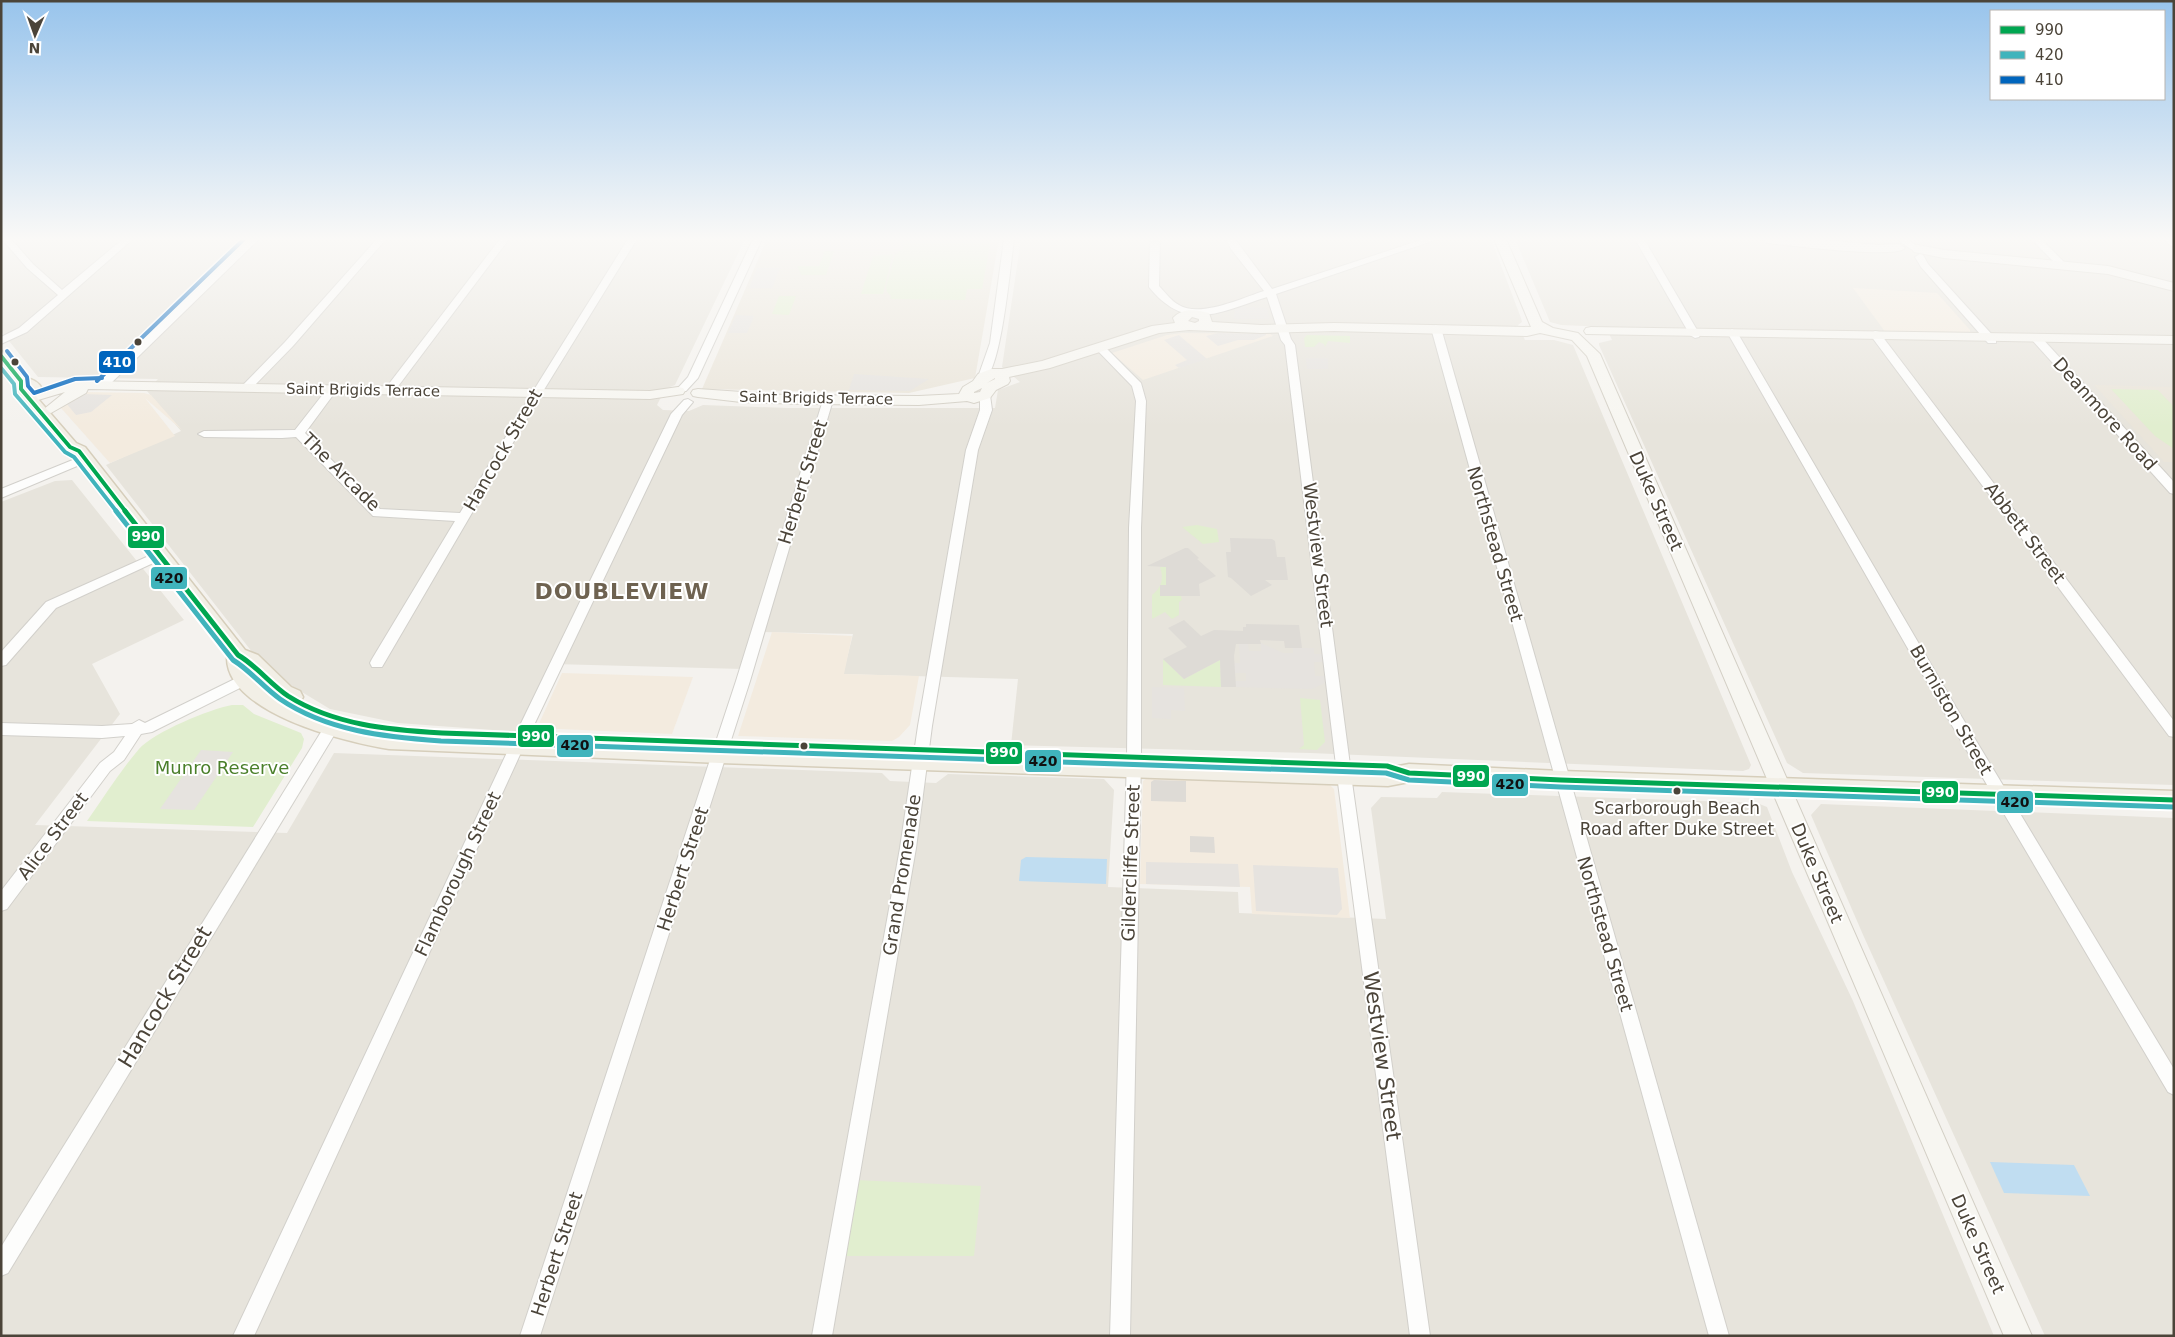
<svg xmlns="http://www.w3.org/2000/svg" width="2175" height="1337" font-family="'DejaVu Sans',sans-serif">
	<rect width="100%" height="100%" fill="#f4f2ee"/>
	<!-- residential -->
	<g fill="#e7e4dc">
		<polygon points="1,239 745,239 675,385 665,389 657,405 663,410 689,411 703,405 788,408 995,408 998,390 1020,382 1002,367 1021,239 1491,239 1521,318 1522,322 1518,325 1525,340 1554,340 1573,345 1751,765 1749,769 1743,771 1310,753 1011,745 1018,679 843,674 853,634 756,632 743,669 553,664 519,732 398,723 330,709 267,671 106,465 181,431 147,391 158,379 38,377 1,331"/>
		<polygon points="1515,239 2174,239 2174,785 1803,773 1787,763 1599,345 1599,343 1612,340 1606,327 1561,325 1550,322"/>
		<polygon points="72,480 184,620 92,664 120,714 35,825 287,833 334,753 882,773 890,781 936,783 948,774 1104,779 1114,790 1108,887 1238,892 1239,913 1386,919 1371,808 1381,797 1437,798 1442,792 1757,803 1767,807 1792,872 1853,1001 1994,1336 1,1336 1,502 55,481"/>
		<polygon points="1821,804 2174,818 2174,1336 2045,1336 1864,937 1811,815"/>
	</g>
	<!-- commercial -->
	<g fill="#f3ebdf">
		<polygon points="1853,288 1937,293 1970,330 1970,334 1886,333"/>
		<polygon points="1182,333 1270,334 1273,336 1143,380 1112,353 1167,335"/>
		<polygon points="84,392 144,393 151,395 182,430 145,398 175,436 110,463 61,408 63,403"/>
		<polygon points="772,632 852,636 844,674 919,676 910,725 899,737 892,741 738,736"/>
		<polygon points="562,673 693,677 672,734 537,728"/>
		<polygon points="1150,776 1329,784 1334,789 1350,918 1252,914 1250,887 1140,884 1143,781"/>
	</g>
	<!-- education -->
	<g fill="#eae5da">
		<polygon points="767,239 999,239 975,378 909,393 702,389"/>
		<polygon points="2094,385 2174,387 2174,462 2164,462"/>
	</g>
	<!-- green -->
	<g fill="#e1eecf">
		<polygon points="898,239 991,239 982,289 967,289 965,300 890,299 891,296 887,292 886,287 895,254 903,249 904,245"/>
		<polygon points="825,251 834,251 826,275 801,275 797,266 819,266"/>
		<polygon points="893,254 883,294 861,294 873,256"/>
		<polygon points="779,296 796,296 789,315 772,314"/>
		<polygon points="1307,335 1350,336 1350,343 1328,341 1325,347 1324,344 1319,342 1314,347 1305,347 1304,338"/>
		<polygon points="2111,389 2158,390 2174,407 2174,449 2155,436"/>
		<polygon points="1197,525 1217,529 1219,542 1203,544 1182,527"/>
		<path d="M1160,567H1166L1181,596L1182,600L1179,602V615L1172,619L1165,612L1152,619V595C1162,587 1164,579 1160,567Z"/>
		<polygon points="1163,659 1184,679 1220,660 1221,687 1163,685"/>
		<polygon points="1300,698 1320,700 1325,742 1317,750 1299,749 1304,745"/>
		<path d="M232,705H243L254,714L301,733L304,739L302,748L253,827L87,821C104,797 120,771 139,749C154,732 210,709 232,705Z"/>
		<polygon points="856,1180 981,1186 974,1256 844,1256"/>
	</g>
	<!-- parking -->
	<g fill="#e6e3df">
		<polygon points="757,268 780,268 772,288 749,288"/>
		<polygon points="1235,307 1267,308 1270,319 1234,319"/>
		<polygon points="736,315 754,316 747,333 728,333"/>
		<polygon points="1218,333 1266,334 1266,335 1254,340 1238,340 1218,346 1206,336"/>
		<polygon points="1179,335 1181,337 1207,359 1179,368 1175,365 1187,360 1164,340"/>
		<polygon points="1306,358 1328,358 1328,369 1307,369"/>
		<polygon points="854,374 929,379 910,391 849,390"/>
		<polygon points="83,394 112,395 91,412 76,415 66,403"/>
		<polygon points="1261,643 1283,653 1293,653 1293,648 1314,648 1314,654 1322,654 1323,662 1314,662 1315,676 1324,676 1325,683 1312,689 1236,687 1235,681 1246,681 1246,673 1235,673 1234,663 1240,663 1239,644 1248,644 1249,651 1261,651"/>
		<polygon points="1152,687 1184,688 1185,711 1171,710 1171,719 1152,718"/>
		<polygon points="201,750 233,752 194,810 160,809"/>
		<polygon points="1146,862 1238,864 1240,887 1146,884"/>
		<polygon points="1253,865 1338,868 1342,909 1337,915 1256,911"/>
	</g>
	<!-- water -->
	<g fill="#c0ddf1">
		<polygon points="1026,857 1107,859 1106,884 1019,881 1021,860"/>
		<polygon points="1990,1162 2074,1165 2090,1196 2004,1193"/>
	</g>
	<!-- building -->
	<g fill="#dedbd6">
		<polygon points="1230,538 1272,539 1275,541 1277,557 1285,557 1288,580 1265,580 1272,585 1251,596 1231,578 1228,577 1226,552 1231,552"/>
		<polygon points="1185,548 1188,548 1199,558 1197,559 1216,576 1199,584 1200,596 1160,596 1160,585 1166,585 1166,567 1147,566"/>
		<polygon points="1184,620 1201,636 1214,630 1243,631 1243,627 1246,627 1246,624 1299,625 1302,648 1285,648 1284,641 1260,640 1261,644 1236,644 1234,656 1236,687 1221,687 1220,660 1184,679 1163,659 1187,647 1168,628"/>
		<polygon points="1154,780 1186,781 1186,802 1151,801 1151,782"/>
		<polygon points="1190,836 1214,837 1215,853 1190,852"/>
	</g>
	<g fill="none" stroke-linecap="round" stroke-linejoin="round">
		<defs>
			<g id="street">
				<polygon points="2,239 11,239 33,264 62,290 123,239 133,239 27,332 1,344 1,337 19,328 58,295 27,268"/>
				<polygon points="249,239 259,239 106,388 98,388 97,386 98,384"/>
				<polygon points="377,239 386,239 293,346 250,390 242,390 241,388 242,386 285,342"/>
				<polygon points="500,239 509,239 393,393 385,393 384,391 385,389"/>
				<polygon points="628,239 637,239 542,393 382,667 372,667 370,663 372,659 455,521 373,516 296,437 282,438 204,437 198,434 204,431 295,430 327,389 335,389 336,391 305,433 380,509 460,513 532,393"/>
				<polygon points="753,239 762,239 698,378 686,391 678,391 677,389 688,377"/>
				<path d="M1004,239H1014C1011,260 1001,376 983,380L978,377L990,343Z"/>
				<path d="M1150,239H1160L1159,286C1165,292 1171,301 1179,305C1200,318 1242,298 1264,291L1231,249L1226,239H1235L1272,289L1424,239H1438L1276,294L1291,339L1295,345L1350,765L1346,770L1351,775L1430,1336H1410L1337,775L1341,770L1336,765L1285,345L1281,340L1267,297C1220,312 1186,333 1149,287Z"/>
				<polygon points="1635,239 1644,239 1700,335 1699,337 1695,338 1690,335"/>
				<polygon points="1896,239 1907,239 1919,248 1914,251"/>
				<polygon points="2031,239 2041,239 2065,263 2065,267 2059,267"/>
				<polygon points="2163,239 2173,239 2174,248"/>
				<polygon points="1920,254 1923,255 1928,264 1996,339 1996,343 1988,343 1921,267 1915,257"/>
				<polygon points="1436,325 1441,328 1729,1336 1709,1336 1431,328"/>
				<polygon points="1732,329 1737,332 1957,709 2174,1069 2174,1095 2168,1092 1947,717 1727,332"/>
				<polygon points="1875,331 1879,332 2174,721 2174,737 2169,736 1871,336 1870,334"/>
				<polygon points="2036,335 2040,336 2174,482 2174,494 2170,493 2032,340 2031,338"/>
				<polygon points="1100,345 1104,346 1141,383 1146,401 1141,528 1141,758 1130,1336 1110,1336 1127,758 1129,528 1136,401 1132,386 1095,348"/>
				<polygon points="985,392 990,395 992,410 978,450 932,726 916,848 832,1336 812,1336 900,848 918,726 966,450 980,410 980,395"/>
				<polygon points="828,397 833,400 750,681 540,1336 520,1336 736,681 823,400"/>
				<polygon points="688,399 693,402 682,415 524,746 254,1336 233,1336 510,746 671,414 684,400"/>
				<polygon points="85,455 89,457 91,459 89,461 1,498 1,489"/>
				<polygon points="160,551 164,552 166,555 164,558 56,608 6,665 1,666 1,652 46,602"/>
				<polygon points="253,670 258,671 260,675 258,679 152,732 141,734 124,760 110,771 7,909 1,911 1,891 100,763 114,752 125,736 102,738 1,735 1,723 102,726 132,724 139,720 145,723"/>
				<polygon points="331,722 336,724 338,728 336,732 8,1273 1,1276 1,1247 326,724"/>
			</g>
			<g id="secondary">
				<path d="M1494,239H1506L1542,322L1553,328L1578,333L1600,354L2032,1336H2004L1587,356L1572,340L1540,333L1527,336L1334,331L1261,333L1189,330L1159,333L1050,368L1009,377L1010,381L1008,384L996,390L990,398L974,403L967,401L919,405L806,404L741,402L698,397L693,396L691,393L693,390L698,389L784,395L919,396L959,394L963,387L973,381L978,374L991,369H1002L1042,361L1152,326L1175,323L1173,318C1183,307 1196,310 1209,313L1212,322L1261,325L1334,323L1531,327ZM1192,317L1199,319V321L1195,323L1188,321ZM995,378V379L987,383ZM982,388L980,392L974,393V392Z"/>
				<path d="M1761,239H1813L1878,245L1899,244L1905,248C1896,259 1787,245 1767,243Z"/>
				<polygon points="1918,245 1944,250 2108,266 2174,283 2174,291 2108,274 1944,258 1914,252 1912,249 1914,246"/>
				<polygon points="1591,327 2174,336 2174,344 1586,334 1584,331 1586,328"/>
				<polygon points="85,381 650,391 678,387 683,388 685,391 683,394 650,399 88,389 86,393 51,413 46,412 44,409 65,392 28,403 23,402 21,399 23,396 68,382"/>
			</g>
			<path id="primary" d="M1,351C14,354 17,371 28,378C34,381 37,381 41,387L39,391L32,392L76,443L85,447L245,650L258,655L291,687L300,691L303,697L300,703L296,704C325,719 356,726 389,731L720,745L1388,768L1409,764L1561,771L2174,791V809L1561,789L1409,782L1388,786L720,763L389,749C346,742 225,713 227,656L73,455L64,451L15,393L13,389V381L1,367Z"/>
		</defs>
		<!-- street casing -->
		<use href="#street" stroke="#d2d0cb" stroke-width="2"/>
		<!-- secondary casing -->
		<use href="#secondary" stroke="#d3cfc5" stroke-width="2"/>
		<!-- primary casing -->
		<use href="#primary" stroke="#d6cebb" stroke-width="3"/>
		<!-- street -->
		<use href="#street" fill="#fdfdfc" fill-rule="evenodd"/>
		<!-- secondary -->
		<use href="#secondary" fill="#f7f6f1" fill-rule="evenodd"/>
		<!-- primary -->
		<use href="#primary" fill="#f2efe6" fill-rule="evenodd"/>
		<defs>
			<polyline id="bus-1-far1" points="1,356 21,381 21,389 70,447 79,451 126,512"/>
			<path id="bus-1" d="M125,511L238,655C257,666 270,684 288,696C334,725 389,730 442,733L1387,766L1409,773L1561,780L2174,800"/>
			<polyline id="bus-2-far1" points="1,368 14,384 15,394 65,452 74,457 117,512"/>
			<path id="bus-2" d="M116,511L233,660C251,671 263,687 280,699C327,731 385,737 441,741L1386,773L1409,780L1561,787L2174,807"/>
			<g id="bus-3">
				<polyline points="7,351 27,377 28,386 34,393 75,379 102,378"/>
				<polyline points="97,381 244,239"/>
			</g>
		</defs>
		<!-- bus-1-far1 casing -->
		<use href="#bus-1-far1" stroke="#fff" stroke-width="7"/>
		<!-- bus-1 casing -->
		<use href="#bus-1" stroke="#fff" stroke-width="9"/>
		<!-- bus-2-far1 casing -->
		<use href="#bus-2-far1" stroke="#fff" stroke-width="7"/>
		<!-- bus-2 casing -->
		<use href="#bus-2" stroke="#fff" stroke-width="9"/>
		<!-- bus-3 casing -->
		<use href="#bus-3" stroke="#fff" stroke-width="7"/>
		<!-- bus-1-far1 -->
		<use href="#bus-1-far1" stroke="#00a651" stroke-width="4"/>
		<!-- bus-1 -->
		<use href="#bus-1" stroke="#00a651" stroke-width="5"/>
		<!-- bus-2-far1 -->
		<use href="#bus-2-far1" stroke="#40b4bc" stroke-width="4"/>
		<!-- bus-2 -->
		<use href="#bus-2" stroke="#40b4bc" stroke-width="5"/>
		<!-- bus-3 -->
		<use href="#bus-3" stroke="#0065bd" stroke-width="4"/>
	</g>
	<!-- sky -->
	<linearGradient id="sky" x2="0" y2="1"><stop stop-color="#98c4ec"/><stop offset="0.56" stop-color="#faf9f7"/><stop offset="1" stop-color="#faf9f7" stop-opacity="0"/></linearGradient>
	<rect width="2175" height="427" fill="url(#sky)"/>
	<!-- markers -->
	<g fill="#4b4439" stroke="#fff" stroke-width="2">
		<circle cx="138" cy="342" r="4.5"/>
		<circle cx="15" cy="362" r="4.5"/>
		<circle cx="804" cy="746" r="4.5"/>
		<circle cx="1677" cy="791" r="4.5"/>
	</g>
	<g text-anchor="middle" stroke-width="4" stroke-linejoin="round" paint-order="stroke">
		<!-- far-street labels -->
		<g font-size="15" fill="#4b4439" stroke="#fff">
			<text transform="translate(363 390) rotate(1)" y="5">Saint Brigids Terrace</text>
			<text transform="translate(816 398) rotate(1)" y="5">Saint Brigids Terrace</text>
		</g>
		<!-- bus labels -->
		<g font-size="17" fill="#4b4439" stroke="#fff">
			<text x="1677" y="814">Scarborough Beach<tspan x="1677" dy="21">Road after Duke Street</tspan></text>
		</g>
		<!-- street labels -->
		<g font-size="18" fill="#4b4439" stroke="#fff">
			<text transform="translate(2105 414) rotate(48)" y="6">Deanmore Road</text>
			<text transform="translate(503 450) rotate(-60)" y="6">Hancock Street</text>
			<text transform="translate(341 472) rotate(45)" y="6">The Arcade</text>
			<text transform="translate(803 482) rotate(-73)" y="6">Herbert Street</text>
			<text transform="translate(1656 501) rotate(66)" y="6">Duke Street</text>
			<text transform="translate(2025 533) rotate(53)" y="6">Abbett Street</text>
			<text transform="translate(1495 544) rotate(74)" y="6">Northstead Street</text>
			<text transform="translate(1318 555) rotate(83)" y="6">Westview Street</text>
			<text transform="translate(1951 710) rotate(60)" y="6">Burniston Street</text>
			<text transform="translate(53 836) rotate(-53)" y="6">Alice Street</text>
			<text transform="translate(1131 863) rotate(-88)" y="6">Gildercliffe Street</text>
			<text transform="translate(683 869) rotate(-72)" y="6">Herbert Street</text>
			<text transform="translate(1817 873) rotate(67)" y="6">Duke Street</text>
			<text transform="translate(458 874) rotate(-65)" y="6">Flamborough Street</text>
			<text transform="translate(902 875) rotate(-81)" y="6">Grand Promenade</text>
			<text transform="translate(1605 934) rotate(74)" y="6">Northstead Street</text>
			<text transform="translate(1978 1244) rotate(66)" y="6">Duke Street</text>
			<text transform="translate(557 1254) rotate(-72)" y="6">Herbert Street</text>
		</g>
		<!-- park labels -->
		<g font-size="18" fill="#4a7f2a" stroke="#fff">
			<text x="222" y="774">Munro Reserve</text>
		</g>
		<!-- near-street labels -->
		<g font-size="21" fill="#4b4439" stroke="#fff">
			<text transform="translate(165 997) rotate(-59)" y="7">Hancock Street</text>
			<text transform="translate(1382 1056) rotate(82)" y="7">Westview Street</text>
		</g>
		<!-- district labels -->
		<g font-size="22" font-weight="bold" letter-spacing="1" fill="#6e6250" stroke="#fff">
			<text x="622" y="599">DOUBLEVIEW</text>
		</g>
	</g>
	<g stroke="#fff" stroke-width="2">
		<rect x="98" y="350" width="38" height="24" rx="5" fill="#0065bd"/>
		<rect x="127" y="525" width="38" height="24" rx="5" fill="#00a651"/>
		<rect x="150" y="566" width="38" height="24" rx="5" fill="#40b4bc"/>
		<rect x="517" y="724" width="38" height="24" rx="5" fill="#00a651"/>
		<rect x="556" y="734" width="38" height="24" rx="5" fill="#40b4bc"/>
		<rect x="985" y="741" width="38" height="24" rx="5" fill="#00a651"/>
		<rect x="1024" y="749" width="38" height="24" rx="5" fill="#40b4bc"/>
		<rect x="1452" y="764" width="38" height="24" rx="5" fill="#00a651"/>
		<rect x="1491" y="773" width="38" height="24" rx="5" fill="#40b4bc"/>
		<rect x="1921" y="780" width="38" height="24" rx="5" fill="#00a651"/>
		<rect x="1996" y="790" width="38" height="24" rx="5" fill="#40b4bc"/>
	</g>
	<g font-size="14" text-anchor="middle" font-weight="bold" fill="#fff">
		<text x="117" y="367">410</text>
		<text x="146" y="541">990</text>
		<text x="536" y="741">990</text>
		<text x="1004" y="757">990</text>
		<text x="1471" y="781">990</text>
		<text x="1940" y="797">990</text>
	</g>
	<g font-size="14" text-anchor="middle" font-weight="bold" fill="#111">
		<text x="169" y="583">420</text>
		<text x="575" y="750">420</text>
		<text x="1043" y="766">420</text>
		<text x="1510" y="789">420</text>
		<text x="2015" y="807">420</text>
	</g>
	<!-- border -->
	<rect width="2175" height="1337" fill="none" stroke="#4b4439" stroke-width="5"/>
	<!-- legend -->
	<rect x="1990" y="10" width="175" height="90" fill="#ffffff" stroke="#b7b4b0"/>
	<rect x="2000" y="26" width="25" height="8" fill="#00a651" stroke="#b7b4b0"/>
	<text x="2035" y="35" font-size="15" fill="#4b4439">990</text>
	<rect x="2000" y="51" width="25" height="8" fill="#40b4bc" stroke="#b7b4b0"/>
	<text x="2035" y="60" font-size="15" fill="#4b4439">420</text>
	<rect x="2000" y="76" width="25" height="8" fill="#0065bd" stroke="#b7b4b0"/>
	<text x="2035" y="85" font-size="15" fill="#4b4439">410</text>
	<!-- north arrow -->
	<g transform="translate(35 35) rotate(182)" stroke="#ffffff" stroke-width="4" paint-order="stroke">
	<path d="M0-4L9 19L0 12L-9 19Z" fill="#4b4439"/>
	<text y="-8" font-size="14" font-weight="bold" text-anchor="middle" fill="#4b4439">N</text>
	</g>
</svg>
